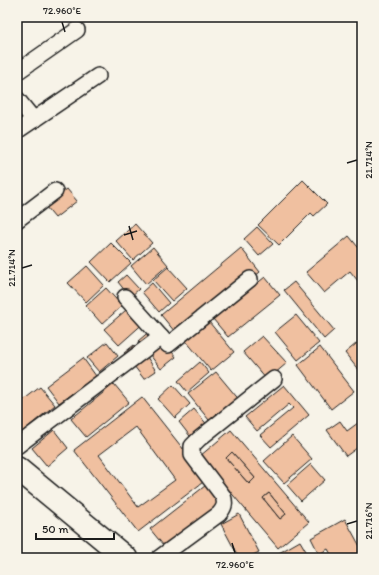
<svg xmlns="http://www.w3.org/2000/svg" width="379" height="575" font-family="Itim,sans-serif">
	<rect width="100%" height="100%" fill="#f7f3e8"/>
	<filter id="ink" filterUnits="userSpaceOnUse"><feTurbulence type="fractalNoise" baseFrequency=".025" numOctaves="2"/><feDisplacementMap in="SourceGraphic" scale="8" xChannelSelector="R" yChannelSelector="G"/><feConvolveMatrix kernelMatrix="1 2 1 2 8 2 1 2 1" color-interpolation-filters="sRGB"/></filter>
	<g filter="url(#ink)">
		<!-- building -->
		<g fill="#f0c0a0" stroke="#1c1c1c" fill-rule="evenodd">
			<polygon points="303,180 327,204 314,216 311,213 279,245 258,225"/>
			<polygon points="67,189 77,201 55,218 45,206"/>
			<polygon points="135,224 152,243 133,260 116,241"/>
			<polygon points="257,227 273,244 259,256 244,239"/>
			<polygon points="349,236 362,252 362,286 350,271 324,293 306,272"/>
			<polygon points="111,243 131,263 110,282 91,262"/>
			<polygon points="153,247 168,265 146,284 131,266"/>
			<polygon points="241,248 260,272 180,338 161,315"/>
			<polygon points="87,266 104,285 86,302 68,283"/>
			<polygon points="168,267 187,288 172,301 153,280"/>
			<polygon points="126,275 139,289 130,297 118,282"/>
			<polygon points="265,277 280,295 228,337 213,319"/>
			<polygon points="294,282 334,330 324,339 284,290"/>
			<polygon points="152,283 169,303 159,312 142,292"/>
			<polygon points="106,288 122,306 102,324 86,306"/>
			<polygon points="133,304 147,320 119,345 104,329"/>
			<polygon points="296,315 319,343 298,360 275,332"/>
			<polygon points="209,322 234,352 211,371 186,341"/>
			<polygon points="151,330 159,339 146,350 138,341"/>
			<polygon points="262,336 287,363 267,380 243,352"/>
			<polygon points="362,339 362,371 360,372 345,353"/>
			<polygon points="107,342 118,356 99,372 87,358"/>
			<polygon points="165,343 176,357 161,369 150,355"/>
			<polygon points="134,345 141,354 131,362 124,353"/>
			<polygon points="320,347 354,391 331,409 298,365"/>
			<polygon points="147,357 156,371 144,379 134,366"/>
			<polygon points="83,358 96,376 59,403 46,386"/>
			<polygon points="200,362 209,373 187,392 178,381"/>
			<polygon points="216,372 241,402 213,425 188,394"/>
			<polygon points="114,384 129,402 86,437 71,419"/>
			<polygon points="173,385 190,404 175,418 158,399"/>
			<polygon points="284,385 309,415 271,447 260,435 293,408 289,404 257,431 245,417"/>
			<polygon points="40,387 55,405 17,436 17,405"/>
			<path d="M142,397L207,479L138,532L74,450ZM136,427L175,480L138,507L99,455Z"/>
			<polygon points="194,409 209,427 193,440 179,422"/>
			<polygon points="362,420 362,446 361,445 346,456 327,430 340,421 347,431"/>
			<polygon points="54,430 68,448 47,466 32,448"/>
			<path d="M231,430L309,522L278,548L200,456ZM232,452L255,478L249,484L226,458ZM269,493L286,514L280,519L263,498Z"/>
			<polygon points="292,436 312,459 284,483 264,461"/>
			<polygon points="232,452 255,478 249,484 226,458"/>
			<polygon points="311,464 325,480 301,501 287,485"/>
			<polygon points="210,482 228,504 168,551 150,529"/>
			<polygon points="269,493 286,514 280,519 263,498"/>
			<polygon points="239,514 259,552 247,558 239,558 221,524"/>
			<polygon points="345,519 362,550 362,558 333,558 328,549 319,554 311,538"/>
			<polygon points="300,541 310,558 282,558 279,553"/>
		</g>
		<g fill="none" stroke-linecap="round" stroke-linejoin="round">
			<defs>
				<g id="minor">
					<polyline points="17,72 77,30"/>
					<polyline points="17,99 34,120"/>
					<polyline points="17,131 98,76"/>
					<polyline points="17,220 55,191"/>
					<polyline points="125,297 168,345 250,279"/>
					<polyline points="17,446 161,337"/>
					<path d="M159,558L219,514C224,508 226,504 223,496L192,455V446L199,439L274,379"/>
				</g>
				<polyline id="highway" points="17,468 126,558"/>
			</defs>
			<!-- minor casing -->
			<use href="#minor" stroke="#1c1c1c" stroke-width="18"/>
			<!-- highway casing -->
			<use href="#highway" stroke="#1c1c1c" stroke-width="25"/>
			<!-- minor -->
			<use href="#minor" stroke="#f7f3e8" stroke-width="15"/>
			<!-- highway -->
			<use href="#highway" stroke="#f7f3e8" stroke-width="22"/>
		</g>
	</g>
	<!-- ticks -->
	<path fill="none" stroke="#1c1c1c" stroke-width="1.5" d="M62,22L65,32M347,163L357,160M129,226L133,240M124,235L137,231M22,268L32,265M347,524L357,521M232,543L235,553"/>
	<!-- margin -->
	<rect width="379" height="575" fill="none" stroke="#f7f3e8" stroke-width="44"/>
	<!-- scale -->
	<path d="M36 533v6h78v-6" fill="none" stroke="#1c1c1c" stroke-width="2"/>
	<text x="42" y="533" font-size="12" fill="#1c1c1c" stroke="#f7f3e8" stroke-width="3" paint-order="stroke">50 m</text>
	<rect x="22" y="22" width="335" height="531" fill="none" stroke="#1c1c1c" stroke-width="1.5"/>
	<g font-size="10" text-anchor="middle" fill="#1c1c1c">
		<text x="62" y="14">72.960°E</text>
		<text transform="translate(368 160) rotate(-90)" y="4">21.714°N</text>
		<text transform="translate(11 268) rotate(-90)" y="4">21.714°N</text>
		<text transform="translate(368 521) rotate(-90)" y="4">21.716°N</text>
		<text x="235" y="568">72.960°E</text>
	</g>
</svg>
